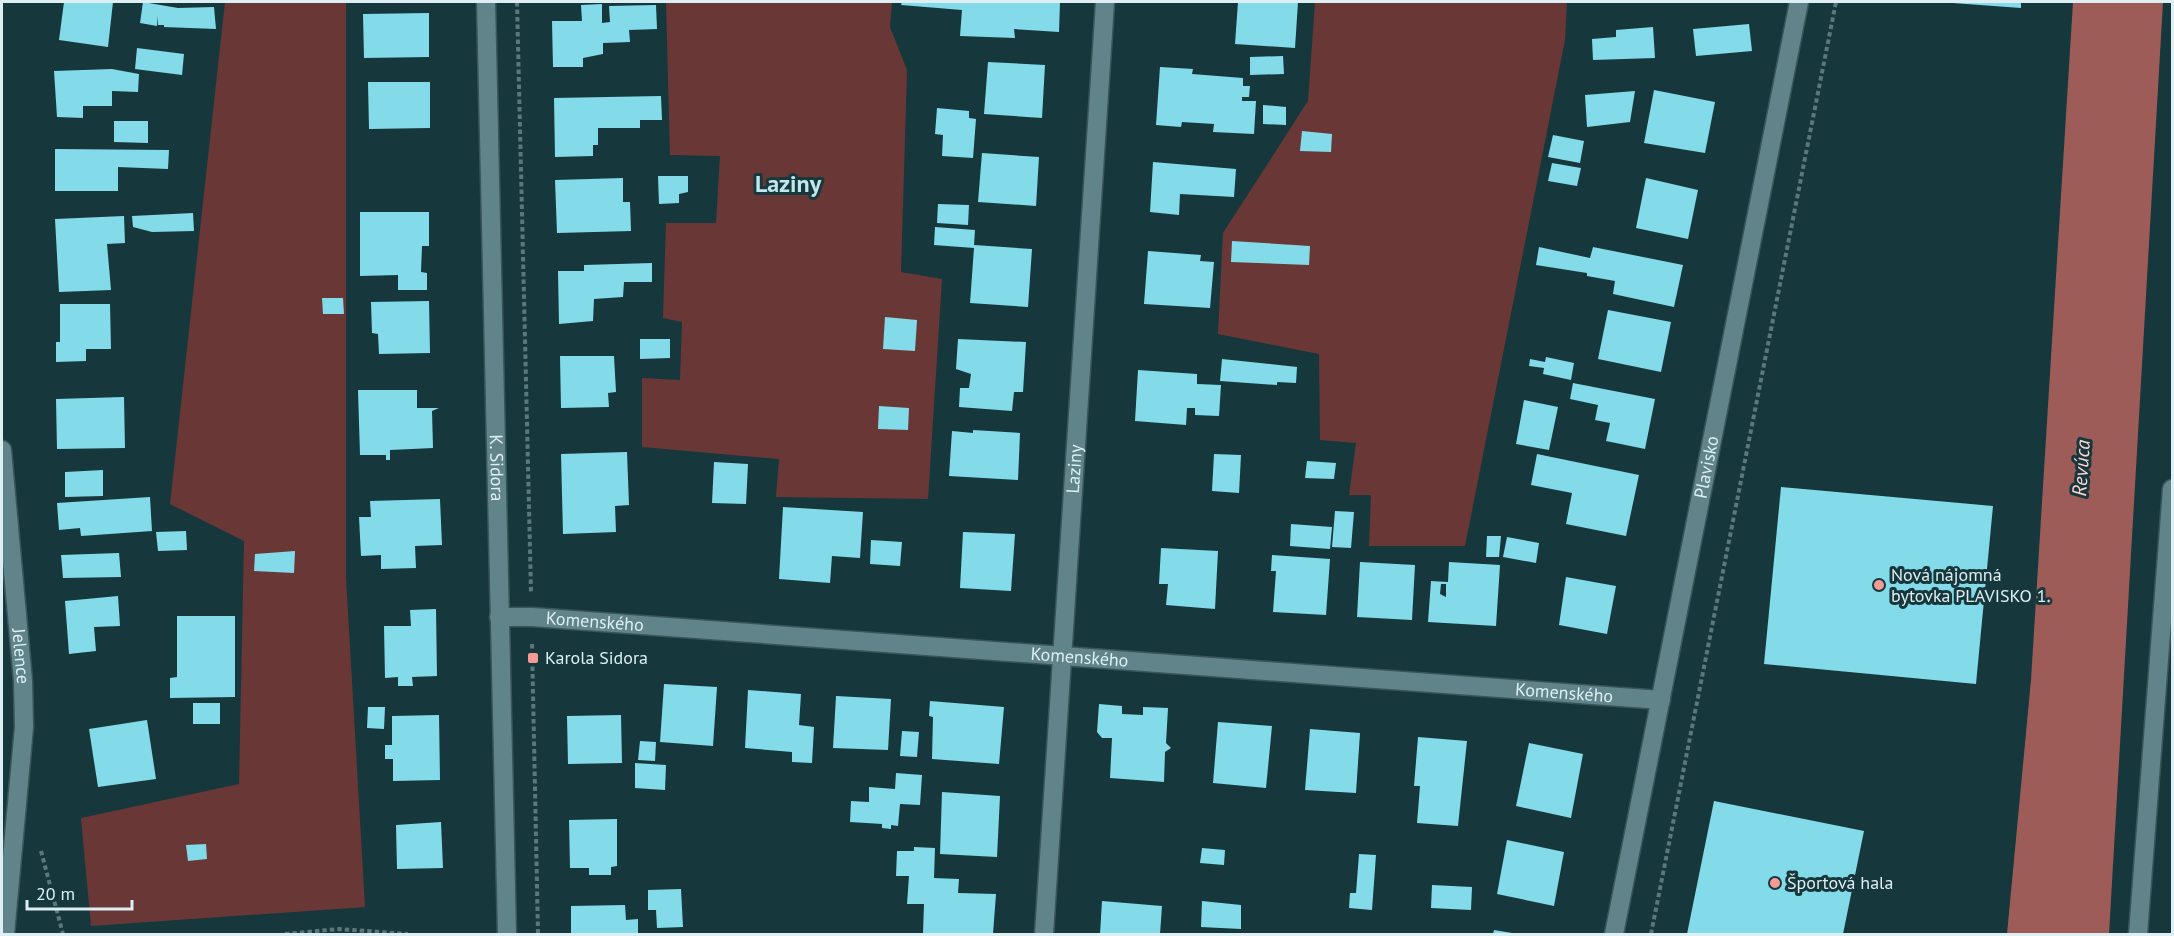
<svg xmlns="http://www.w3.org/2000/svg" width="2174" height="936" font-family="'PT Sans',sans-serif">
	<rect width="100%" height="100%" fill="#16383d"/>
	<!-- green -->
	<g fill="#693836">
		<polygon points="225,2 346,2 346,578 365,907 91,926 81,818 239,784 244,541 170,504"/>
		<polygon points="666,2 892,2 890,27 907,70 901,272 942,279 928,499 776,497 779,459 642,447 642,378 680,380 682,322 663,318 666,223 716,223 720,156 670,155"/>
		<polygon points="1315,2 1567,2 1565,40 1465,546 1369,546 1371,495 1349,495 1356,443 1320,440 1319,354 1218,334 1223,233 1308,101"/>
	</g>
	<!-- water -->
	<polygon fill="#9e5c59" points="2073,2 2163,2 2109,934 2007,934 2031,680"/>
	<!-- building -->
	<g fill="#83dbea" fill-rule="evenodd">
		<polygon points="64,2 113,2 108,47 59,40"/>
		<polygon points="143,2 178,8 214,7 216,29 164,27 164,25 158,25 158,16 157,26 140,23"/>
		<polygon points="902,2 1060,2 1059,32 1014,29 1015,38 960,36 962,10 901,5"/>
		<polygon points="1238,2 1298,2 1295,48 1235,44"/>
		<polygon points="1939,2 2021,2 2021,8"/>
		<polygon points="602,4 602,23 610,22 609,6 656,5 657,29 629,30 630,42 603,43 603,54 583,58 583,67 553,67 552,21 582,21 581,5"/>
		<polygon points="429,13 429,57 364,58 363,14"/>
		<polygon points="1749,24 1752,51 1696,56 1693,29"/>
		<polygon points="1653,27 1655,58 1593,60 1592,39 1616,37 1616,30"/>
		<polygon points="137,48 184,54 182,75 135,69"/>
		<polygon points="1283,56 1284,74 1250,75 1250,57"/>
		<polygon points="988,62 1045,65 1042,118 984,114"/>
		<polygon points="1160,67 1193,69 1192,74 1243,78 1243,86 1250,86 1249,97 1242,97 1242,101 1256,101 1254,134 1213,132 1214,124 1182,122 1181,127 1156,125"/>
		<polygon points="112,69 139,74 138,92 112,91 112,106 83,106 83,118 57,117 54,71"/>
		<polygon points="368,82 430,82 430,128 369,129"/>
		<polygon points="1654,90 1715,102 1705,153 1644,143"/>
		<polygon points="1635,91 1630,122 1587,127 1585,95"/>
		<polygon points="661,96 662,120 640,120 640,128 598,128 598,145 593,145 593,156 555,157 554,98"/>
		<polygon points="1263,105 1286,107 1286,125 1263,124"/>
		<polygon points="937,108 969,111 969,118 976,119 973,158 942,156 943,135 935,134"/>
		<polygon points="114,121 148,121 148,143 114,142"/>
		<polygon points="1302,131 1332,134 1331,152 1300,151"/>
		<polygon points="1553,135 1584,141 1580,163 1548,157"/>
		<polygon points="55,149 169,150 168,169 118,167 118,191 55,191"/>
		<polygon points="982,153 1039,157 1036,206 978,202"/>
		<polygon points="1153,162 1236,169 1234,197 1180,194 1179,215 1150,212"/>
		<polygon points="1552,163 1581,168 1577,186 1548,181"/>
		<polygon points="658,176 688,176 688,192 679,194 679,203 659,204"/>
		<polygon points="623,178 623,202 630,202 631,231 557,233 555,180"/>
		<polygon points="1646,178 1698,190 1688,239 1636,228"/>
		<polygon points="938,204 969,205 968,225 937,223"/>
		<polygon points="360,212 429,212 429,246 422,246 421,272 427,273 427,290 398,290 398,275 360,276"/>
		<polygon points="193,213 194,231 152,232 133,227 132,216"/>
		<polygon points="124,216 125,243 107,244 111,290 59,292 55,219"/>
		<polygon points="935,227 975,230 974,245 1032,249 1028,307 970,303 974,248 934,245"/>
		<polygon points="1232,241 1310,246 1309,265 1231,262"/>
		<polygon points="1539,247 1590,258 1593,247 1683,265 1674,307 1613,294 1615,281 1587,276 1587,273 1536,265"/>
		<polygon points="1148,251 1201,255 1200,261 1214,262 1210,308 1144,304"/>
		<polygon points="652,263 652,282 624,282 623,297 594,299 593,321 559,324 558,271 584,271 584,265"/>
		<polygon points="322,298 343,298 344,314 323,314"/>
		<polygon points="429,301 430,353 379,354 378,334 372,333 371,302"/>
		<polygon points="60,304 110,304 111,349 86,349 86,361 56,362 56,342 60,342"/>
		<polygon points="1608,310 1671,322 1661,372 1598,359"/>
		<polygon points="885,317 917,320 915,351 883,349"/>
		<polygon points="640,339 670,339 670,358 640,359"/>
		<polygon points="958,339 1026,342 1023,392 1014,392 1012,411 959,407 960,388 969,388 971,374 956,369"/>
		<polygon points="560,356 614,356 616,392 608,393 609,407 561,408"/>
		<polygon points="1546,357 1574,363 1571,380 1543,374 1544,368 1529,366 1530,359 1545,362"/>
		<polygon points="1222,359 1297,367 1296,383 1277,382 1277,385 1220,381"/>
		<polygon points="1138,370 1197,374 1197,384 1221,385 1219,416 1195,415 1195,408 1187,408 1186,425 1135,421"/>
		<polygon points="1573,383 1655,399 1645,449 1606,441 1610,423 1595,420 1598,405 1570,399"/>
		<polygon points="358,390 417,390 417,408 439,408 432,411 433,448 390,450 390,460 386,460 386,455 360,455"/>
		<polygon points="124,397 125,448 57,449 56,399"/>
		<polygon points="1524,400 1558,407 1549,450 1516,444"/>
		<polygon points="879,406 909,408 908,430 878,429"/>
		<polygon points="973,430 1020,433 1018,480 949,476 952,431 973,433"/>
		<polygon points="627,452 629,505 615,506 616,532 563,534 561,454"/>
		<polygon points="1214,454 1241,455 1239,493 1212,491"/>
		<polygon points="1537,454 1639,475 1626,536 1566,524 1572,493 1531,485"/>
		<polygon points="1307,461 1336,463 1334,479 1305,478"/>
		<polygon points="714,462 748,464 746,504 712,503"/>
		<polygon points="103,470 103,496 65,497 65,472"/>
		<polygon points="1781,487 1993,506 1976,684 1764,664"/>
		<polygon points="150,497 152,531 81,536 80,528 59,530 57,503"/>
		<polygon points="440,499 442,545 415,546 416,568 381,569 381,555 361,556 359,517 371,517 370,501"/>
		<polygon points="783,507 863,512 860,558 832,556 830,583 779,579"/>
		<polygon points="1335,511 1354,512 1351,548 1332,547"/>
		<polygon points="1291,524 1332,527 1330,549 1290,546"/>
		<polygon points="186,531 187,550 158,551 156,532"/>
		<polygon points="963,532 1015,534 1011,591 960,588"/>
		<polygon points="1487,536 1501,536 1499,557 1486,557"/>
		<polygon points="1507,537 1539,543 1536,563 1503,557"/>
		<polygon points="871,540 902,542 900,566 870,564"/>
		<polygon points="1161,548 1218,551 1215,609 1166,605 1168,584 1159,584"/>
		<polygon points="295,551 294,573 254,571 255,554"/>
		<polygon points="119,553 121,577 63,578 61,555"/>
		<polygon points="1272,555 1330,559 1326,615 1273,612 1276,571 1271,571"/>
		<polygon points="1360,562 1415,565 1412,620 1357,617"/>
		<path d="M1449,562L1500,565L1496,626L1428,622L1431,581L1448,582ZM1441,584H1446V597L1440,594Z"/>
		<polygon points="1566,577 1616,586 1607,634 1559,625"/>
		<polygon points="118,596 120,626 94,627 96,651 69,654 65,601"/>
		<polygon points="436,609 437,676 412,677 413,686 398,686 398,677 385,678 384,626 411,626 410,610"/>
		<polygon points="177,616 235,616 235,697 170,698 170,678 177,677"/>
		<polygon points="664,684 717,687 713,746 660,742"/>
		<polygon points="748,690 801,694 799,725 814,727 812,763 792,762 792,752 745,748"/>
		<polygon points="836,696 891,699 888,750 833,748"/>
		<polygon points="930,701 1004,707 999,764 932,759 933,717 929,716"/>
		<rect x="193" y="703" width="27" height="21"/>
		<polygon points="1099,704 1122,706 1122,714 1143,715 1143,707 1168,708 1166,743 1171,748 1165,752 1164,782 1110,778 1112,738 1102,738 1097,732"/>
		<polygon points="368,707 385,707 384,729 367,728"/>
		<polygon points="439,715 440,780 393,781 393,759 385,759 385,745 392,745 392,716"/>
		<polygon points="621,715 622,763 568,764 567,716"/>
		<polygon points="147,720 156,779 98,787 89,729"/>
		<polygon points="1218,722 1272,726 1266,788 1213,783"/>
		<polygon points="1310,729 1360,733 1356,793 1305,790"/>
		<polygon points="902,731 919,732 917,757 900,756"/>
		<polygon points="1418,737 1467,741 1458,826 1417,823 1420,786 1414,786"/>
		<polygon points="640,741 656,742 655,761 638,760"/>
		<polygon points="1529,743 1583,754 1571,818 1516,806"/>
		<polygon points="635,763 666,765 665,790 635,788"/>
		<polygon points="896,773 922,775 920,805 900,804 898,826 891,825 891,829 882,828 882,824 850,822 851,801 869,802 869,787 895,789"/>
		<polygon points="942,792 1000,796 997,857 940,854"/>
		<polygon points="1714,801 1864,831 1843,934 1687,934"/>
		<polygon points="617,819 617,866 611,867 611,875 589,875 589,868 570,868 569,820"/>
		<polygon points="441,822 443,868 397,869 396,825"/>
		<polygon points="1507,840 1564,852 1554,906 1497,894"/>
		<polygon points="206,844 207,859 188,861 186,845"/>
		<polygon points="914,847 935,848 934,878 959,879 958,893 996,894 993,934 923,933 924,904 907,904 909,876 896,876 897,851 914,851"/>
		<polygon points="1202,848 1225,850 1224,865 1200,863"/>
		<polygon points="1359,854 1376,855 1372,910 1349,908 1350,893 1356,893"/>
		<polygon points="1432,885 1472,887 1471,910 1431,908"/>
		<polygon points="681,889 683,927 657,928 656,910 648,910 648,890"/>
		<polygon points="1102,901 1162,906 1160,934 1100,934"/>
		<polygon points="1202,901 1241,905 1241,929 1201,927"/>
		<polygon points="625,905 626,920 638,919 638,934 571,934 571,906"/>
		<polygon points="1494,930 1512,933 1512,934 1493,934"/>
	</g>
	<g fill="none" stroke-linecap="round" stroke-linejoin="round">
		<defs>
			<polyline id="lane" points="2138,934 2172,489"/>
			<g id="street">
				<path id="s1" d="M486,2L507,934"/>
				<path id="s2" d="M2,450L23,681L24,727L5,934"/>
				<path id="s3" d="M499,617H532L1661,700"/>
				<path id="s4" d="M1044,934L1105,2"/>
				<path id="s5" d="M1614,934L1799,2"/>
			</g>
		</defs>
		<!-- lane casing -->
		<use href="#lane" stroke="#39555a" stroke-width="21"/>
		<!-- street casing -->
		<use href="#street" stroke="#39555a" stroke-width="21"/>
		<!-- path -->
		<g stroke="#5a777b" stroke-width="4" stroke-dasharray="4.5 3" stroke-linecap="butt">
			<polyline points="517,2 531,592"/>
			<polyline points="532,644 538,934"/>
			<polyline points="41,851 63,934"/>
			<polyline points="285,934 339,929 408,934"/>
			<polyline points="1651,934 1836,2"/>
		</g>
		<!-- lane -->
		<use href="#lane" stroke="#61848a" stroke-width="18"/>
		<!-- street -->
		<use href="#street" stroke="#61848a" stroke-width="18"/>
	</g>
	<!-- markers -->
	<g fill="#f59b96" stroke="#16383d" stroke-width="2">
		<circle cx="1879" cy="585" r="6"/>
		<rect x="527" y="652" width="12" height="12" rx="3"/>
		<circle cx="1775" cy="883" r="6"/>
	</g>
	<g text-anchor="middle" stroke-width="6" stroke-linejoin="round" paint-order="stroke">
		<!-- street labels -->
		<g font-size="18" fill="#ddeff3" stroke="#16383d">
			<text dy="6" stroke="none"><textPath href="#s1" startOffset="466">K. Sidora</textPath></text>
			<text dy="6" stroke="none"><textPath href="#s4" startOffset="466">Laziny</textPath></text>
			<text dy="6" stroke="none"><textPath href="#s5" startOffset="476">Plavisko</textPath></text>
			<text dy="6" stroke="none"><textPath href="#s3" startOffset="96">Komenského</textPath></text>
			<text dy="6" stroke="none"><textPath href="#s2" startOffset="207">Jelence</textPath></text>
			<text dy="6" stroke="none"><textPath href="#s3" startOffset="582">Komenského</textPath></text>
			<text dy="6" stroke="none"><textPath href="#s3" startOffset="1068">Komenského</textPath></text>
		</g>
		<!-- poi labels -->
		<g font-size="18" fill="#ddeff3" stroke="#16383d" text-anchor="start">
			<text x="1891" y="581">Nová nájomná<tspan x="1891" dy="21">bytovka PLAVISKO 1.</tspan></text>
			<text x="545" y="664">Karola Sidora</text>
			<text x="1787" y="889">Športová hala</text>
		</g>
		<!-- water labels -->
		<g font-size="20" font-style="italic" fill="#fdd4d0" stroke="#16383d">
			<text transform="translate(2081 468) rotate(-86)" y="7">Revúca</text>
		</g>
		<!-- district labels -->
		<g font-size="24" font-weight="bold" fill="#c1e7ee" stroke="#16383d">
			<text x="788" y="192">Laziny</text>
		</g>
	</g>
	<!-- border -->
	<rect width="2174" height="936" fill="none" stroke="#ddeff3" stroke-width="6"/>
	<!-- scale -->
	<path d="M27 900v9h105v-9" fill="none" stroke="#ddeff3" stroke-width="3"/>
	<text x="36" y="900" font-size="18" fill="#ddeff3" stroke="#16383d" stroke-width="4.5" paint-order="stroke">20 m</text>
</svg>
